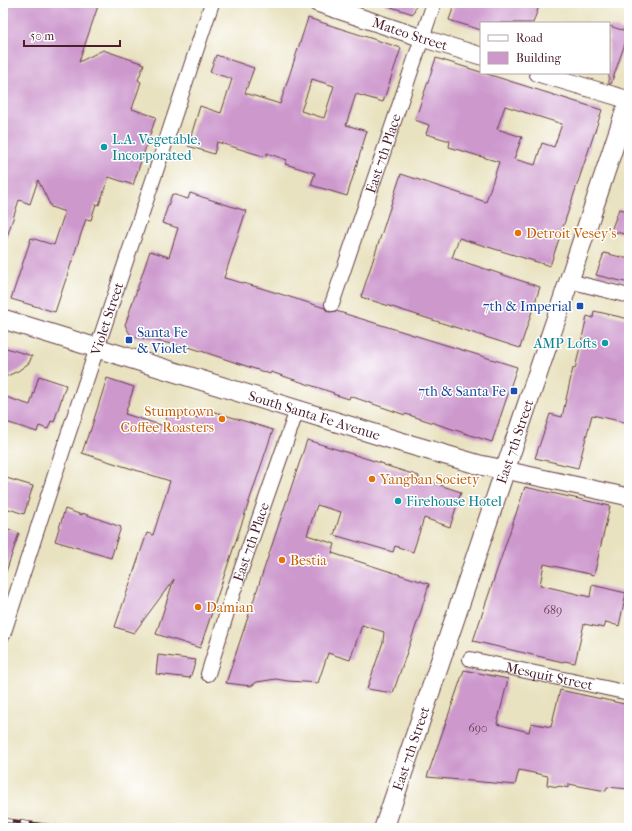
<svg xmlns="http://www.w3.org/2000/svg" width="632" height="831" font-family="'IM FELL French Canon',serif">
	<rect width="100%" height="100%" fill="#fff"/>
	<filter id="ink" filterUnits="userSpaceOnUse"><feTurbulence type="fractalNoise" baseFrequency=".025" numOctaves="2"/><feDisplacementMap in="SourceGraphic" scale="8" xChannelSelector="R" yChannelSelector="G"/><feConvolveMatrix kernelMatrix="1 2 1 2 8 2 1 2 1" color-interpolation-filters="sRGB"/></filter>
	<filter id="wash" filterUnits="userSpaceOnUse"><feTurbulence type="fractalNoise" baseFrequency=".012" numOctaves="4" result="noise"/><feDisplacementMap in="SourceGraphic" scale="16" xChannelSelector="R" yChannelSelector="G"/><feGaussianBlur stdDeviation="0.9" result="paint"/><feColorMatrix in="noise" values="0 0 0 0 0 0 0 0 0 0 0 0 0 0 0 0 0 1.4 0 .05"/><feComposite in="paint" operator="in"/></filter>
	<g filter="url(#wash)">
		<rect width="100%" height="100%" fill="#e9e2c0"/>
		<g id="blocks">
			<!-- building -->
			<g fill="#cd99cd" fill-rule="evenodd">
				<polygon points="4,3 99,3 79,62 103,50 144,64 138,80 141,82 132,109 156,117 133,185 109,177 99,205 96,204 91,220 86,219 55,312 11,299 31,238 54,245 65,212 51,207 38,180 30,204 19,200 5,243 3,242 3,7"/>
				<polygon points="386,3 417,3 413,14 385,5"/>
				<polygon points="455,3 540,3 533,23 481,23 481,30 449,20"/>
				<path d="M308,18L401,48L383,102L356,94L346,125L367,131L347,196L311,185L315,173L285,164L287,160L267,153L266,157L217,142L214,154L188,146L200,106L221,113L232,79L210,72L216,55L254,68L245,93L280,104ZM312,79L334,86L324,118L301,111Z"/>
				<polygon points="609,26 629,32 611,84 609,84"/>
				<path d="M436,58L602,110L550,266L459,238L452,258L540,287L520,348L361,297L401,174L486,202L499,162L449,147L450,141L426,134L429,125L415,120ZM505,106L562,124L554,147L542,143L535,165L514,159L522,137L497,129Z"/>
				<polygon points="190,193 246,211 224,278 261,288 325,308 326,310 330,312 336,311 517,367 492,442 406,414 405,415 350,396 349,399 333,394 334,393 271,372 270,374 192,348 131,336 125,325 150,251 169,257 178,228 162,223 172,194 188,199"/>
				<polygon points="619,209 629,211 629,235 611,231"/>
				<polygon points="604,253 629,259 629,283 596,275"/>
				<polygon points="594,311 629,319 629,423 592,415 578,468 535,458 550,414 562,417 573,368 575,369 587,316 593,318"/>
				<polygon points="3,347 32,356 29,363 18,371 3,378"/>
				<polygon points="39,376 66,385 54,422 51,421 48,429 39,426 37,432 3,421 3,396 30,405"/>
				<polygon points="107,378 134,387 125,414 164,426 169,411 170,411 170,410 198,418 202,408 273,430 200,648 156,634 174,579 134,633 115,627 147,533 153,535 170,481 82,453 89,432 90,432"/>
				<polygon points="307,440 384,464 384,465 419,476 418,478 461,492 450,527 424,518 413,552 395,546 393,552 334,535 341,512 317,505 307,535 335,544 332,553 429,584 421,611 393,693 367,689 383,642 384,632 362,625 350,660 328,653 318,683 288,681 276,679 257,682 251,686 226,683"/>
				<polygon points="3,477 33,486 24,514 3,507"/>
				<polygon points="525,487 610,506 594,575 544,564 540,585 590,597 592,585 626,593 619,626 606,622 604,628 584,624 575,663 564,661 563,662 473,641"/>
				<polygon points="65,509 82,515 82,513 121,527 111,558 55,541"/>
				<polygon points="3,527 19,533 5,575 3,575"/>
				<polygon points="158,655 196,660 190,678 156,674"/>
				<polygon points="464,670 508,679 497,724 529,732 531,723 551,727 560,690 629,705 629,789 607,787 606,791 569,784 569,788 559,786 558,787 547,785 548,776 519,770 515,785 427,777"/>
			</g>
		</g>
	</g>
	<g filter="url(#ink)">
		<use href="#blocks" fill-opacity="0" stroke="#623c41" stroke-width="1"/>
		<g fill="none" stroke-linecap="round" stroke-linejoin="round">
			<defs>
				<g id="minor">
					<polyline points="569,281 629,296"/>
					<path id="s1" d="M332,304L434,3"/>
					<path id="s2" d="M3,635L62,453L212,3"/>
					<path id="s3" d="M470,659L629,693"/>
					<path id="s4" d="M208,674L233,593L297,410"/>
				</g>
				<g id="tertiary">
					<path id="s5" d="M317,3L422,38L481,56"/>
					<polyline points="538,73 629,100"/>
					<polyline points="505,470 629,497"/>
				</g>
				<g id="secondary">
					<path id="s6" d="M3,319L401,442L480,465L505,470"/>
					<path id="s7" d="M384,828L569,281L629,100"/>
				</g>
			</defs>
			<!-- minor casing -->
			<use href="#minor" stroke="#623c41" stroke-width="16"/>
			<!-- tertiary casing -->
			<use href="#tertiary" stroke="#623c41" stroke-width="19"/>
			<!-- secondary casing -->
			<use href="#secondary" stroke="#623c41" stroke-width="21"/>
			<!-- minor -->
			<use href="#minor" stroke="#fff" stroke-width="14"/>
			<!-- tertiary -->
			<use href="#tertiary" stroke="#fff" stroke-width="17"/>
			<!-- secondary -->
			<use href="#secondary" stroke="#fff" stroke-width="19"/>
			<defs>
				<g id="rail">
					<polyline points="3,820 64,828"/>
					<polyline points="3,827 8,828"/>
				</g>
			</defs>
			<!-- rail casing -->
			<use href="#rail" stroke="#4a1f2b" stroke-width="4.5"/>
			<!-- rail -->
			<use href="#rail" stroke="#fff" stroke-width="3" stroke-dasharray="9" stroke-linecap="butt"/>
		</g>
	</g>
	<!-- markers -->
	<g fill="#0f9aa8" stroke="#fff" stroke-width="1.5">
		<circle cx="104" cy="147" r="4"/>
		<circle cx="605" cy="343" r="4"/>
		<circle cx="398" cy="501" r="4"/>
	</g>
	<g fill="#e8710a" stroke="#fff" stroke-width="1.5">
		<circle cx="518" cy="233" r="4"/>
		<circle cx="222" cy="419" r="4"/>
		<circle cx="372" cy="479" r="4"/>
		<circle cx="282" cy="560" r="4"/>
		<circle cx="198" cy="607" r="4"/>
	</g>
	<g fill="#1a4fb4" stroke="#fff" stroke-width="1.5">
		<rect x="576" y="302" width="8" height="8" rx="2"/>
		<rect x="125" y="336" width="8" height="8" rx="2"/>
		<rect x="510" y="387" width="8" height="8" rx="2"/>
	</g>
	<g text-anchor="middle" stroke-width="3" stroke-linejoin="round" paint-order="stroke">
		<!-- number labels -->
		<g font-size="12" fill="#6b3e54">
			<text x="553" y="614">689</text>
			<text x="478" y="732">690</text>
		</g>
		<!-- street labels -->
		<g font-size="14" fill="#4a1f2b" stroke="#fff">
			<text dy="5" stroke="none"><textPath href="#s5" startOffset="98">Mateo Street</textPath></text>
			<text dy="5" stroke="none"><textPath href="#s1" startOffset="159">East 7th Place</textPath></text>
			<text dy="5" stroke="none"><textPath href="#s2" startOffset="333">Violet Street</textPath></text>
			<text dy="5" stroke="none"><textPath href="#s6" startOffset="326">South Santa Fe Avenue</textPath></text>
			<text dy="5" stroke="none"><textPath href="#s7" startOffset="408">East 7th Street</textPath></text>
			<text dy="5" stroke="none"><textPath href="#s4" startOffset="139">East 7th Place</textPath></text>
			<text dy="5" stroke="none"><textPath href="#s3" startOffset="81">Mesquit Street</textPath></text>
			<text dy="5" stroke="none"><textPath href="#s7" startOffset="84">East 7th Street</textPath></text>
		</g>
		<!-- culture labels -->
		<g font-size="14" fill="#0d838f" stroke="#fff" text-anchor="start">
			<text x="112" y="144">L.A. Vegetable,<tspan x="112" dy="16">Incorporated</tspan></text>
			<text x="597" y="348" text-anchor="end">AMP Lofts</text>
			<text x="406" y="506">Firehouse Hotel</text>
		</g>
		<!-- food labels -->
		<g font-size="14" fill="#c56008" stroke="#fff" text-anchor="start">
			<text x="526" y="238">Detroit Vesey's</text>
			<text x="214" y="416" text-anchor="end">Stumptown<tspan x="214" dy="16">Coffee Roasters</tspan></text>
			<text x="380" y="484">Yangban Society</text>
			<text x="290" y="565">Bestia</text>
			<text x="206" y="612">Damian</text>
		</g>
		<!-- transit labels -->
		<g font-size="14" fill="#164399" stroke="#fff" text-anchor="end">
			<text x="572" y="311">7th &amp; Imperial</text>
			<text x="137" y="337" text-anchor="start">Santa Fe<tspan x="137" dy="16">&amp; Violet</tspan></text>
			<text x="506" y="396">7th &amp; Santa Fe</text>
		</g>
	</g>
	<!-- margin -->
	<rect width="632" height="831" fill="none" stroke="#fff" stroke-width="16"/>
	<!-- legend -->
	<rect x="480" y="22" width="130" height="52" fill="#ffffff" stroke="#b7a5aa"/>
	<rect x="488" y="35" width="20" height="6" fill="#ffffff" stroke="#b7a5aa"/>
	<text x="516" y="42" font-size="12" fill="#4a1f2b">Road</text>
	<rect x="488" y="52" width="20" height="12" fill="#cd99cd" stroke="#b7a5aa"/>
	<text x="516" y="62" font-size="12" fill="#4a1f2b">Building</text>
	<!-- scale -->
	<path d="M24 40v6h96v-6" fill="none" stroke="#4a1f2b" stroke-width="2"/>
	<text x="30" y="40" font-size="12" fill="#4a1f2b" stroke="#ffffff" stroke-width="3" paint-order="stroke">50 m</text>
</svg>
